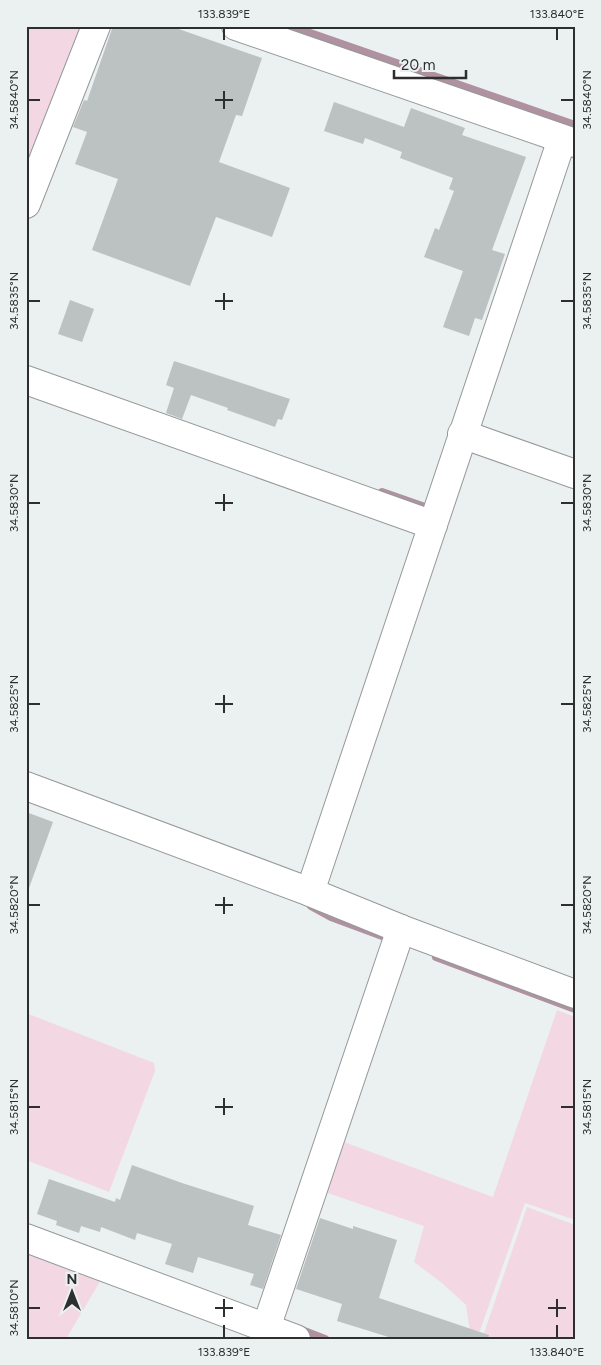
<svg xmlns="http://www.w3.org/2000/svg" width="601" height="1365" font-family="Figtree,sans-serif">
	<rect width="100%" height="100%" fill="#ebf0f0"/>
	<!-- green -->
	<g fill="#f3d8e4">
		<polygon points="26,26 81,26 26,174"/>
		<polygon points="557,1010 575,1017 575,1220 525,1203 477,1339 471,1339 466,1305 442,1283 414,1262 424,1226 319,1190 336,1139 493,1197"/>
		<polygon points="26,1013 154,1063 155,1071 109,1192 26,1160"/>
		<polygon points="527,1207 575,1225 575,1339 482,1339"/>
		<polygon points="26,1249 102,1278 66,1339 26,1339"/>
	</g>
	<g fill="none" stroke-linecap="round" stroke-linejoin="round">
		<!-- stream -->
		<g stroke="#af919f" stroke-width="8">
			<polyline points="290,26 575,125"/>
			<polyline points="382,492 425,507"/>
			<polyline points="311,906 331,917 393,940"/>
			<polyline points="436,957 575,1009"/>
			<polyline points="299,1329 325,1339"/>
		</g>
	</g>
	<!-- building -->
	<g fill="#bcc1c1">
		<polygon points="113,26 170,26 262,58 242,116 236,115 219,162 290,188 272,237 216,217 190,286 92,250 118,179 75,164 87,132 73,127 84,100 87,101"/>
		<polygon points="334,102 404,127 411,108 465,128 462,135 526,157 492,250 505,254 482,320 475,318 469,336 443,327 463,271 424,257 435,228 439,230 454,191 449,189 453,178 400,158 402,152 365,138 363,144 324,131"/>
		<polygon points="70,300 94,309 82,342 58,334"/>
		<polygon points="174,361 290,399 282,420 278,419 275,427 227,410 228,408 191,395 182,419 166,413 174,388 166,385"/>
		<polygon points="26,812 53,822 29,888 26,888"/>
		<polygon points="132,1165 182,1183 254,1206 248,1225 281,1235 263,1289 250,1285 254,1274 198,1257 193,1273 165,1264 172,1244 137,1233 135,1240 101,1227 100,1232 81,1226 79,1233 56,1225 57,1221 37,1214 49,1179 115,1202 116,1198 120,1200"/>
		<polygon points="320,1218 353,1229 353,1226 397,1240 379,1298 489,1335 488,1339 395,1339 337,1321 342,1304 296,1289"/>
	</g>
	<g fill="none" stroke-linecap="round" stroke-linejoin="round">
		<defs>
			<g id="minor">
				<polyline points="562,139 310,892 401,929 575,994"/>
				<polyline points="26,204 96,26"/>
				<polyline points="26,380 433,525"/>
				<polyline points="462,434 575,474"/>
				<polyline points="26,786 310,892"/>
				<polyline points="26,1238 296,1339"/>
				<polyline points="266,1328 401,929"/>
			</g>
			<polyline id="tertiary" points="236,26 575,143"/>
		</defs>
		<!-- minor casing -->
		<use href="#minor" stroke="#95999a" stroke-width="30"/>
		<!-- tertiary casing -->
		<use href="#tertiary" stroke="#95999a" stroke-width="30"/>
		<!-- minor -->
		<use href="#minor" stroke="#fff" stroke-width="28"/>
		<!-- tertiary -->
		<use href="#tertiary" stroke="#fff" stroke-width="28"/>
	</g>
	<!-- ticks -->
	<path fill="none" stroke="#2d2f2f" stroke-width="2" d="M224,28V40M557,28V40M224,91V109M28,100H40M215,100H233M561,100H574M224,293V310M28,301H40M215,301H233M561,301H574M224,494V511M28,503H40M215,503H233M561,503H574M224,695V713M28,704H40M215,704H233M561,704H574M224,897V914M28,905H40M215,905H233M561,905H574M224,1098V1115M28,1107H40M215,1107H233M561,1107H574M224,1299V1317M557,1299V1317M28,1308H40M215,1308H233M548,1308H566M224,1325V1338M557,1325V1338"/>
	<!-- border -->
	<rect width="601" height="1365" fill="none" stroke="#ebf0f0" stroke-width="55"/>
	<!-- north arrow -->
	<g transform="translate(72 1292)" stroke="#ebf0f0" stroke-width="4" paint-order="stroke">
	<path d="M0-4L9 19L0 12L-9 19Z" fill="#2d2f2f"/>
	<text y="-8" font-size="14" font-weight="bold" text-anchor="middle" fill="#2d2f2f">N</text>
	</g>
	<!-- scale -->
	<path d="M394 70v8h72v-8" fill="none" stroke="#2d2f2f" stroke-width="2.5"/>
	<text x="401" y="70" font-size="15" fill="#2d2f2f" stroke="#ebf0f0" stroke-width="4" paint-order="stroke">20 m</text>
	<rect x="28" y="28" width="546" height="1310" fill="none" stroke="#2d2f2f" stroke-width="2"/>
	<g font-size="12" text-anchor="middle" fill="#2d2f2f">
		<text x="224" y="18">133.839°E</text>
		<text x="557" y="18">133.840°E</text>
		<text transform="translate(14 100) rotate(-90)" y="4">34.5840°N</text>
		<text transform="translate(587 100) rotate(-90)" y="4">34.5840°N</text>
		<text transform="translate(14 301) rotate(-90)" y="4">34.5835°N</text>
		<text transform="translate(587 301) rotate(-90)" y="4">34.5835°N</text>
		<text transform="translate(14 503) rotate(-90)" y="4">34.5830°N</text>
		<text transform="translate(587 503) rotate(-90)" y="4">34.5830°N</text>
		<text transform="translate(14 704) rotate(-90)" y="4">34.5825°N</text>
		<text transform="translate(587 704) rotate(-90)" y="4">34.5825°N</text>
		<text transform="translate(14 905) rotate(-90)" y="4">34.5820°N</text>
		<text transform="translate(587 905) rotate(-90)" y="4">34.5820°N</text>
		<text transform="translate(14 1107) rotate(-90)" y="4">34.5815°N</text>
		<text transform="translate(587 1107) rotate(-90)" y="4">34.5815°N</text>
		<text transform="translate(14 1308) rotate(-90)" y="4">34.5810°N</text>
		<text x="224" y="1356">133.839°E</text>
		<text x="557" y="1356">133.840°E</text>
	</g>
</svg>
